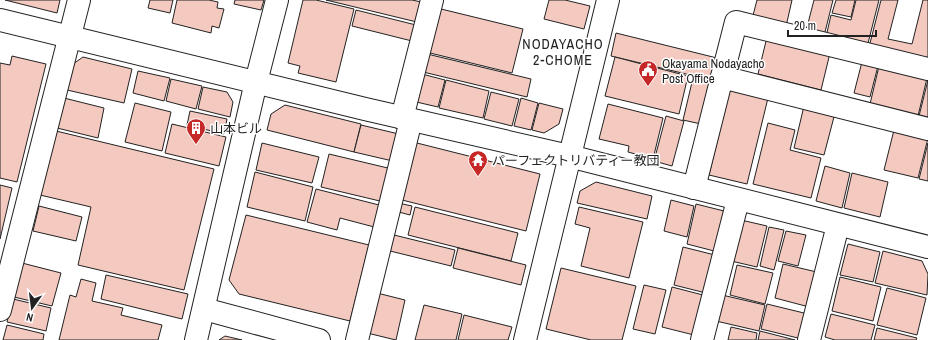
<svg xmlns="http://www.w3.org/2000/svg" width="928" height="340" font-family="'Archivo Narrow','Noto Sans JP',sans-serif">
	<rect width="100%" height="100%" fill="#fff"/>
	<!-- building -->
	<g fill="#f3c9c0" stroke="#222">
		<polygon points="5,0 60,0 57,13"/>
		<polygon points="150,0 173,0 170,13 148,8"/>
		<polygon points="177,0 209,0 218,2 217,8 224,9 219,28 212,26 211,33 172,23"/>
		<polygon points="235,0 264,0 261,10 234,4"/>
		<polygon points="303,0 316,0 354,9 336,82 298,73 300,66 288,63"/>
		<polygon points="326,0 412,0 426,3 421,23"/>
		<polygon points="549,0 565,0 590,6 584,29 544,19"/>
		<polygon points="757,0 792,0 785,31 751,23"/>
		<polygon points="814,0 833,0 823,40 805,35"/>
		<polygon points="836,0 855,0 851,17 832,13"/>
		<polygon points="856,0 879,0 867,47 826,37 831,15 851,20"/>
		<polygon points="881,0 898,0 888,39 912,44 923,0 928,0 928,56 926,66 868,51"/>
		<polygon points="437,8 523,29 512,73 426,52"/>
		<polygon points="356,10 420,26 416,42 352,26"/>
		<polygon points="616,33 717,58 711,80 611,56"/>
		<polygon points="768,33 831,49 821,90 758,74"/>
		<polygon points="423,53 531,79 527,97 419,71"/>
		<polygon points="12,56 46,64 17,182 0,178 0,63 10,65"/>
		<polygon points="83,57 132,69 124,103 67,90 73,64"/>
		<polygon points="615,57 688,76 679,114 605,96"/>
		<polygon points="863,58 879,62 870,97 854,93"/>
		<polygon points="880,62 928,74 918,116 870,104"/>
		<polygon points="138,71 170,78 164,101 133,93"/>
		<polygon points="418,73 445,80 438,107 412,101"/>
		<polygon points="693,78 712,83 701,124 683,120"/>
		<polygon points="171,79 202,86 196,109 166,101"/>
		<polygon points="446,80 489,91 483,118 439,108"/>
		<polygon points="928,80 928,118 919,116"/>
		<polygon points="203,87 227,92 233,102 230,117 198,109"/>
		<polygon points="730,88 768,98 747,184 709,175"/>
		<polygon points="491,92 519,99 512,126 484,119"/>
		<polygon points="64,98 104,108 98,138 57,128"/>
		<polygon points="521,98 538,103 531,130 514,126"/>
		<polygon points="135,103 171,112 162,151 125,142"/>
		<polygon points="539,103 563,109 559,124 544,133 532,130"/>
		<polygon points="608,104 663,118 653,159 628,152 629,146 599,139"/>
		<polygon points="285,105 361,124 354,152 267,130 271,114"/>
		<polygon points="804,106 835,113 824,155 794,148"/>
		<polygon points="190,111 227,119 224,134 187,125"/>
		<polygon points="666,116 684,121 672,166 654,161"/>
		<polygon points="768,123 795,130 790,150 821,158 811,198 753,184"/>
		<polygon points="172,124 226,137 219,166 165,153"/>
		<polygon points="361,125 403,135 397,162 354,152"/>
		<polygon points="894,130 928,138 918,178 884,170"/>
		<polygon points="56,131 214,169 184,290 78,265 91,207 40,195"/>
		<polygon points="413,142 540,174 526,231 398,199"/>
		<polygon points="262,143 319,157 312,183 256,170"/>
		<polygon points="928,143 928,181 919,179"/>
		<polygon points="329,154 392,169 384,202 321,187"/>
		<polygon points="825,166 850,173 842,208 816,201"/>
		<polygon points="255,172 313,187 305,221 247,207"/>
		<polygon points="852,173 888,182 880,217 844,208"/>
		<polygon points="596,182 652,196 647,219 577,203 580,191"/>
		<polygon points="0,185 12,188 0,239"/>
		<polygon points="316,189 383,206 378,228 340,218 337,230 307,222"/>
		<polygon points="671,200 694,206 687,237 664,231"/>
		<polygon points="398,203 412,206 410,215 395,211"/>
		<polygon points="696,204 728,212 718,252 687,244"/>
		<polygon points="39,206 82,217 76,241 33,231"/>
		<polygon points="415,207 518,233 511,261 408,235"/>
		<polygon points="579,207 643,222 629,278 581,266 590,228 575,224"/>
		<polygon points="246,215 369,245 350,321 239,294 229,280"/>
		<polygon points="741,220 767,226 757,267 731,261"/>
		<polygon points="769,227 784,230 774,270 760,266"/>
		<polygon points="786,231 806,235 798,266 778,261"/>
		<polygon points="390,234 455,250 451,266 386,250"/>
		<polygon points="848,244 880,252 873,282 840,275"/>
		<polygon points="683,247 715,255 706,293 674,285"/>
		<polygon points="458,248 526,265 521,285 453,268"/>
		<polygon points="883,251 922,261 928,274 927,295 875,283"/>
		<polygon points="22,263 61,273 52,306 14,297"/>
		<polygon points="783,264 821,273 813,308 775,298"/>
		<polygon points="737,265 773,273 765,304 730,295"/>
		<polygon points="561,268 636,286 622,340 591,340 546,329"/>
		<polygon points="106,275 188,294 182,319 101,299"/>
		<polygon points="840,277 881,287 873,321 832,311"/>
		<polygon points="81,279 96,283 92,301 123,308 121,315 162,325 158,340 59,340 70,295 76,297"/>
		<polygon points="644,285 666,290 655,334 633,329"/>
		<polygon points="672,287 703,295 694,335 662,327"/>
		<polygon points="887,288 926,298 917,335 877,325"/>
		<polygon points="373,292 405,300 396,340 363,332"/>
		<polygon points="722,295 765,305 759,331 716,321"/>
		<polygon points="13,299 51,308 46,331 7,322"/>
		<polygon points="767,304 808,314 802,339 761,329"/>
		<polygon points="424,305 462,314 456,340 415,340"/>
		<polygon points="831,314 875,325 871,340 835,340 825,337"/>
		<polygon points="464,315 512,327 508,340 458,340"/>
		<polygon points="7,325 44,334 43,340 3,340"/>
		<polygon points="731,327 757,333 756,340 728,340"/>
		<polygon points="877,328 917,338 916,340 874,340"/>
		<polygon points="760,331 795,340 758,340"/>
		<polygon points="225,336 242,340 219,340"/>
	</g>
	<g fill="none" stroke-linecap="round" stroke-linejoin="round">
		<defs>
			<g id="minor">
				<polyline points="0,20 365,109 569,156 928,247"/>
				<polyline points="722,77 736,22 928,69"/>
				<polyline points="402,118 432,0"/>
				<polyline points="694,188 722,77 928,129"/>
				<polyline points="204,309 319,340"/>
				<polyline points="0,310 79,0"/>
				<polyline points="196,340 256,82 277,0"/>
				<polyline points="357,340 411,120"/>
				<polyline points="525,340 608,0"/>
				<polyline points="702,340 738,200"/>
				<polyline points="809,340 838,225"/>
			</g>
		</defs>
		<!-- minor casing -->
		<use href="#minor" stroke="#222" stroke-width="24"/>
		<!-- minor -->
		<use href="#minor" stroke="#fff" stroke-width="22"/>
	</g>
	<!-- icons -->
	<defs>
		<symbol id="civic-pin" viewBox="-11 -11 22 30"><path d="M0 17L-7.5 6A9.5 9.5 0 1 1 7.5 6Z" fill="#c62828" stroke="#fff"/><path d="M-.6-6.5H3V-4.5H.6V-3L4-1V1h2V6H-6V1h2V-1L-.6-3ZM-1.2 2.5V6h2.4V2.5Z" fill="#fff"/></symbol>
		<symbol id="building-pin" viewBox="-11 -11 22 30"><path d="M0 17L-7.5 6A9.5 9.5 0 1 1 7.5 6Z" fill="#c62828" stroke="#fff"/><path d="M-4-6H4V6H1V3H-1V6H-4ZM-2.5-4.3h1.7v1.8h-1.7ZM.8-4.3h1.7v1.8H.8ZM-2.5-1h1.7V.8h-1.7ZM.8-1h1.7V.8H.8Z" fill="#fff"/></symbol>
		<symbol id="temple-pin" viewBox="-11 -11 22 30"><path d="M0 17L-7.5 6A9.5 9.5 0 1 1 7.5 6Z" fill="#c62828" stroke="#fff"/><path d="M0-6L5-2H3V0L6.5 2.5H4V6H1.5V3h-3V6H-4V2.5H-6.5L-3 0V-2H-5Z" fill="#fff"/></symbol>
	</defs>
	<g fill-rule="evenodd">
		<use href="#civic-pin" x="637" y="59" width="22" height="30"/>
		<use href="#building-pin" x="185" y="117" width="22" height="30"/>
		<use href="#temple-pin" x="467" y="149" width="22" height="30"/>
	</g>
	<g text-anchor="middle" stroke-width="3" stroke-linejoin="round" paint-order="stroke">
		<!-- poi labels -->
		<g font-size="13" fill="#222" stroke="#fff" text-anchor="start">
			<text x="662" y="68">Okayama Nodayacho<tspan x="662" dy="15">Post Office</tspan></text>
			<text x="210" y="133">山本ビル</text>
			<text x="492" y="165">パーフェクトリバティー教団</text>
		</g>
		<!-- neighbourhood labels -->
		<g font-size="14" letter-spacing="1" fill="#222" stroke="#fff">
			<text x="563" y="49">NODAYACHO<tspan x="563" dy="16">2-CHOME</tspan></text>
		</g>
	</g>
	<!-- north arrow -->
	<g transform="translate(32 308) rotate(194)" stroke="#ffffff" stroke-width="3" paint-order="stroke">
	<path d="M0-3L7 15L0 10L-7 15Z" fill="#222222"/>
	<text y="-6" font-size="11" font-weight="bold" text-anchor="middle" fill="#222222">N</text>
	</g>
	<!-- scale -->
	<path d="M788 30v6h88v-6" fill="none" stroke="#222222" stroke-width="2"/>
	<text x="794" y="30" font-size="12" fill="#222222" stroke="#ffffff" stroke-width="3" paint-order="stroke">20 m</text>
</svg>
